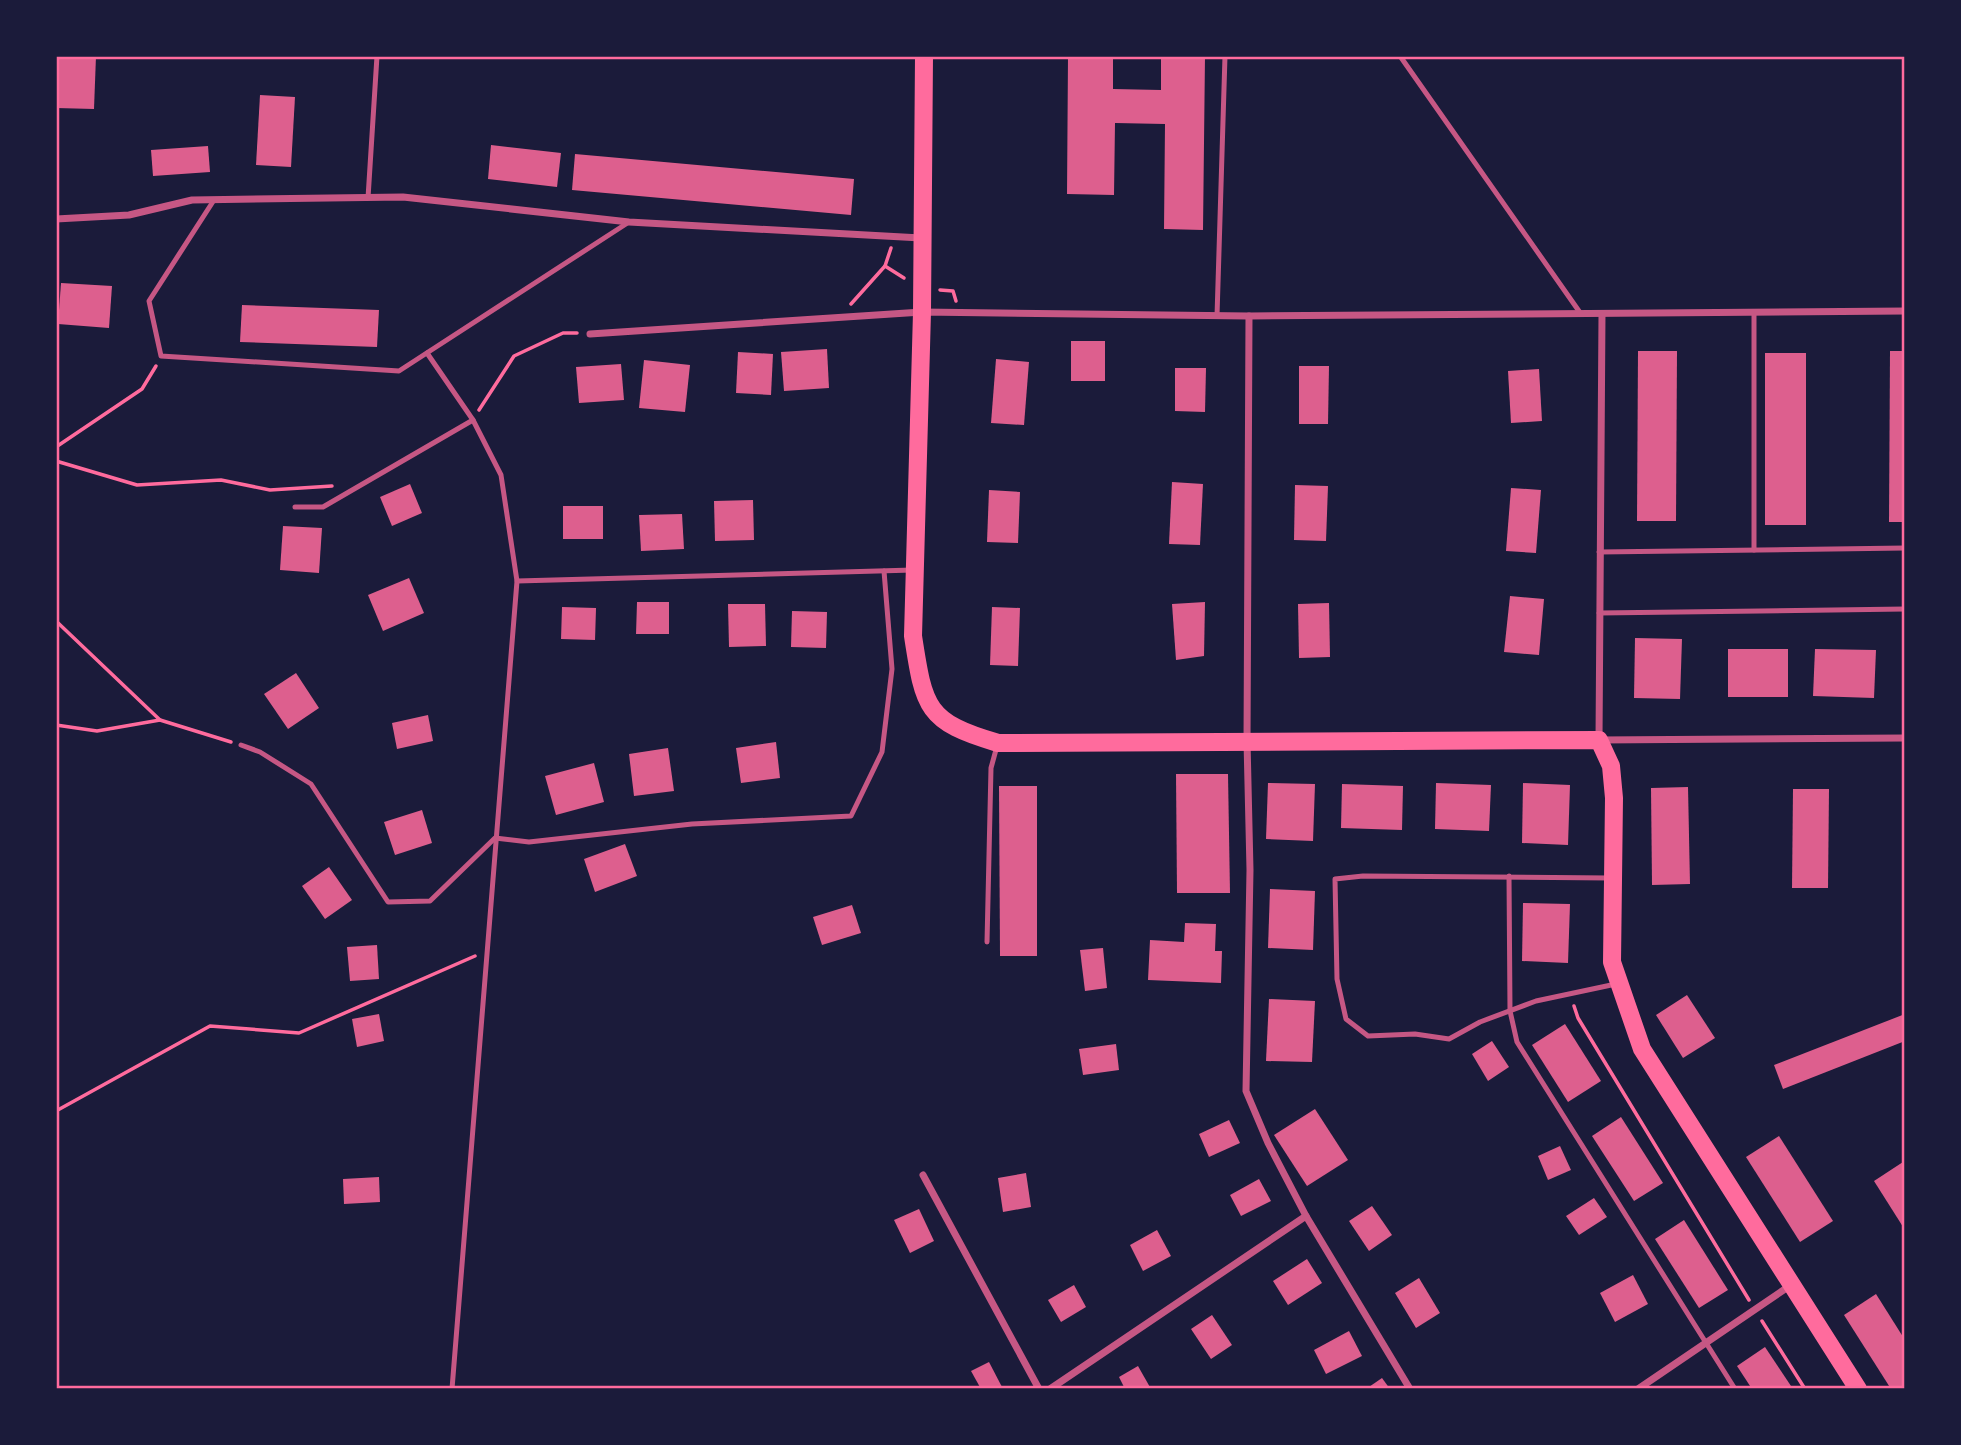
<svg xmlns="http://www.w3.org/2000/svg" width="1961" height="1445" font-family="'Golos Text',sans-serif">
	<rect width="100%" height="100%" fill="#1b1b3a"/>
	<!-- building -->
	<g fill="#dd5f8e">
		<polygon points="56,56 96,56 94,109 56,108"/>
		<polygon points="1068,56 1113,56 1113,89 1161,90 1161,56 1205,56 1203,230 1164,229 1165,124 1115,123 1114,195 1067,194"/>
		<polygon points="260,95 295,97 291,167 256,165"/>
		<polygon points="491,145 561,153 557,187 488,179"/>
		<polygon points="208,146 210,172 153,176 151,150"/>
		<polygon points="575,154 854,179 851,215 572,190"/>
		<polygon points="61,283 112,286 109,328 58,324"/>
		<polygon points="242,305 379,310 377,347 240,342"/>
		<rect x="1071" y="341" width="34" height="40"/>
		<polygon points="827,349 829,388 784,391 781,352"/>
		<polygon points="1638,351 1677,351 1676,521 1637,521"/>
		<polygon points="1890,351 1905,351 1905,522 1889,522"/>
		<polygon points="738,352 773,354 771,395 736,393"/>
		<rect x="1765" y="353" width="41" height="172"/>
		<polygon points="996,359 1029,362 1024,425 991,423"/>
		<polygon points="644,360 690,365 685,412 639,408"/>
		<polygon points="621,364 624,400 579,403 576,367"/>
		<polygon points="1299,366 1329,366 1328,424 1299,424"/>
		<polygon points="1175,368 1206,368 1205,412 1175,411"/>
		<polygon points="1539,369 1542,421 1511,423 1508,371"/>
		<polygon points="1172,482 1203,484 1200,545 1169,544"/>
		<polygon points="410,484 422,513 392,526 380,497"/>
		<polygon points="1295,485 1328,486 1326,541 1294,540"/>
		<polygon points="1511,488 1541,490 1536,553 1506,551"/>
		<polygon points="989,490 1020,492 1018,543 987,542"/>
		<polygon points="753,500 754,540 715,541 714,501"/>
		<rect x="563" y="506" width="40" height="33"/>
		<polygon points="682,514 684,549 641,551 639,515"/>
		<polygon points="283,526 322,528 319,573 280,570"/>
		<polygon points="409,578 424,613 383,631 368,595"/>
		<polygon points="1510,596 1544,599 1539,655 1504,652"/>
		<polygon points="637,602 669,602 669,634 636,634"/>
		<polygon points="1205,602 1204,656 1176,660 1172,604"/>
		<polygon points="1329,603 1330,657 1299,658 1298,604"/>
		<polygon points="728,604 765,604 766,646 729,647"/>
		<polygon points="562,607 596,608 595,640 561,639"/>
		<polygon points="992,607 1020,608 1018,666 990,665"/>
		<polygon points="792,611 827,612 826,648 791,647"/>
		<polygon points="1635,638 1682,639 1680,699 1634,698"/>
		<rect x="1728" y="649" width="60" height="48"/>
		<polygon points="1815,649 1876,650 1874,698 1813,696"/>
		<polygon points="296,673 319,708 288,729 264,694"/>
		<polygon points="428,715 433,741 397,749 392,723"/>
		<polygon points="776,742 780,778 741,783 736,748"/>
		<polygon points="668,748 674,791 634,796 629,754"/>
		<polygon points="594,763 604,802 556,815 545,776"/>
		<polygon points="1176,774 1228,774 1230,893 1177,893"/>
		<polygon points="1268,783 1315,784 1313,841 1266,839"/>
		<polygon points="1436,783 1491,785 1489,831 1435,829"/>
		<polygon points="1523,783 1570,785 1568,845 1522,843"/>
		<polygon points="1342,784 1403,786 1402,830 1341,828"/>
		<polygon points="999,786 1037,786 1037,956 1000,956"/>
		<polygon points="1688,787 1690,884 1652,885 1651,788"/>
		<polygon points="1793,789 1829,789 1828,888 1792,888"/>
		<polygon points="422,810 432,843 395,855 384,822"/>
		<polygon points="625,844 637,876 595,892 584,859"/>
		<polygon points="329,867 352,900 325,919 302,886"/>
		<polygon points="1270,889 1315,891 1313,950 1268,948"/>
		<polygon points="1523,903 1570,904 1568,963 1522,961"/>
		<polygon points="852,905 861,933 822,945 813,917"/>
		<polygon points="1185,923 1216,924 1215,951 1222,951 1221,983 1148,980 1150,940 1184,942"/>
		<polygon points="377,945 379,979 350,981 347,947"/>
		<polygon points="1103,948 1107,988 1085,991 1080,950"/>
		<polygon points="1687,995 1715,1038 1683,1058 1656,1015"/>
		<polygon points="1269,999 1315,1001 1312,1062 1266,1061"/>
		<polygon points="379,1014 384,1041 357,1047 352,1019"/>
		<polygon points="1905,1014 1905,1041 1783,1089 1774,1065"/>
		<polygon points="1565,1024 1601,1081 1568,1102 1532,1045"/>
		<polygon points="1492,1041 1509,1067 1488,1081 1472,1054"/>
		<polygon points="1116,1044 1119,1070 1083,1075 1079,1049"/>
		<polygon points="1315,1109 1348,1160 1307,1186 1274,1135"/>
		<polygon points="1621,1117 1663,1183 1634,1201 1592,1136"/>
		<polygon points="1229,1120 1240,1143 1209,1157 1199,1134"/>
		<polygon points="1779,1136 1833,1221 1800,1242 1746,1157"/>
		<polygon points="1560,1146 1571,1170 1548,1180 1538,1156"/>
		<polygon points="1903,1162 1905,1166 1905,1230 1874,1181"/>
		<polygon points="1026,1173 1031,1207 1003,1212 998,1178"/>
		<polygon points="379,1177 380,1202 344,1204 343,1179"/>
		<polygon points="1259,1179 1271,1201 1241,1216 1230,1195"/>
		<polygon points="1594,1198 1607,1217 1579,1235 1566,1216"/>
		<polygon points="1372,1206 1392,1235 1369,1251 1349,1221"/>
		<polygon points="919,1209 934,1241 910,1253 894,1220"/>
		<polygon points="1684,1220 1728,1290 1699,1308 1655,1239"/>
		<polygon points="1157,1230 1171,1256 1143,1271 1130,1245"/>
		<polygon points="1307,1259 1322,1283 1288,1305 1273,1281"/>
		<polygon points="1633,1275 1648,1304 1615,1322 1600,1293"/>
		<polygon points="1419,1278 1440,1313 1416,1328 1395,1293"/>
		<polygon points="1074,1285 1086,1307 1061,1322 1048,1300"/>
		<polygon points="1876,1294 1905,1340 1905,1389 1891,1389 1844,1315"/>
		<polygon points="1212,1315 1232,1345 1211,1359 1191,1329"/>
		<polygon points="1349,1331 1362,1356 1326,1374 1314,1350"/>
		<polygon points="1765,1347 1793,1389 1752,1389 1737,1366"/>
		<polygon points="989,1362 1002,1387 998,1389 981,1389 971,1371"/>
		<polygon points="1138,1366 1151,1389 1125,1389 1119,1377"/>
		<polygon points="1382,1378 1390,1389 1366,1389"/>
	</g>
	<g fill="none" stroke-linecap="round" stroke-linejoin="round">
		<!-- path -->
		<g stroke="#ff6b9d" stroke-width="3.5">
			<polyline points="885,266 904,278"/>
			<polyline points="940,290 953,291 956,301"/>
			<polyline points="851,304 885,266 891,248"/>
			<polyline points="479,410 514,356 563,333 577,333"/>
			<polyline points="56,447 142,389 156,366"/>
			<polyline points="56,461 137,485 221,480 270,490 332,486"/>
			<polyline points="56,621 160,720 231,742"/>
			<polyline points="56,725 97,731 160,720"/>
			<polyline points="1574,1006 1578,1018 1749,1300"/>
			<polyline points="56,1111 210,1026 299,1033 475,956"/>
			<polyline points="1762,1321 1805,1389"/>
		</g>
		<!-- service -->
		<g stroke="#c65784" stroke-width="5">
			<polyline points="1400,56 1581,314"/>
			<polyline points="368,198 377,56"/>
			<polyline points="214,200 149,301 161,356 399,371 629,222"/>
			<polyline points="1754,312 1754,550"/>
			<polyline points="1217,316 1225,56"/>
			<polyline points="427,353 473,420 501,475 517,581 452,1389"/>
			<polyline points="295,507 323,507 473,420"/>
			<polyline points="1599,552 1905,548"/>
			<polyline points="517,581 913,570"/>
			<polyline points="1599,613 1905,609"/>
			<polyline points="241,745 260,752 311,784 388,902 430,901 495,838 529,842 692,824 851,816 882,752 892,669 884,571"/>
			<polyline points="1509,876 1510,1011 1517,1042 1735,1389"/>
			<polyline points="1610,878 1363,876 1335,879 1337,979 1346,1019 1368,1036 1415,1034 1449,1039 1480,1022 1536,1001 1616,984"/>
			<polyline points="987,942 991,768 997,746"/>
		</g>
		<!-- minor -->
		<g stroke="#c65784" stroke-width="7">
			<polyline points="56,219 129,215 192,200 403,197 629,222 921,238"/>
			<polyline points="1602,314 1599,740 1905,738"/>
			<polyline points="1249,316 1247,741 1250,870 1246,1091 1268,1143 1306,1216 1410,1389"/>
			<polyline points="590,334 922,312 1249,316 1905,311"/>
			<polyline points="923,1175 1039,1389"/>
			<polyline points="1050,1389 1306,1216"/>
			<polyline points="1638,1389 1791,1285"/>
		</g>
		<!-- primary -->
		<path stroke="#ff6b9d" stroke-width="18" d="M924,56L922,312L913,636C924,708 926,722 998,743L1599,740L1611,766L1614,798L1612,962L1642,1049L1858,1389"/>
	</g>
	<!-- border -->
	<rect width="1961" height="1445" fill="none" stroke="#1b1b3a" stroke-width="116"/>
	<rect x="58" y="58" width="1845" height="1329" fill="none" stroke="#ff6b9d" stroke-width="2.5"/>
</svg>
